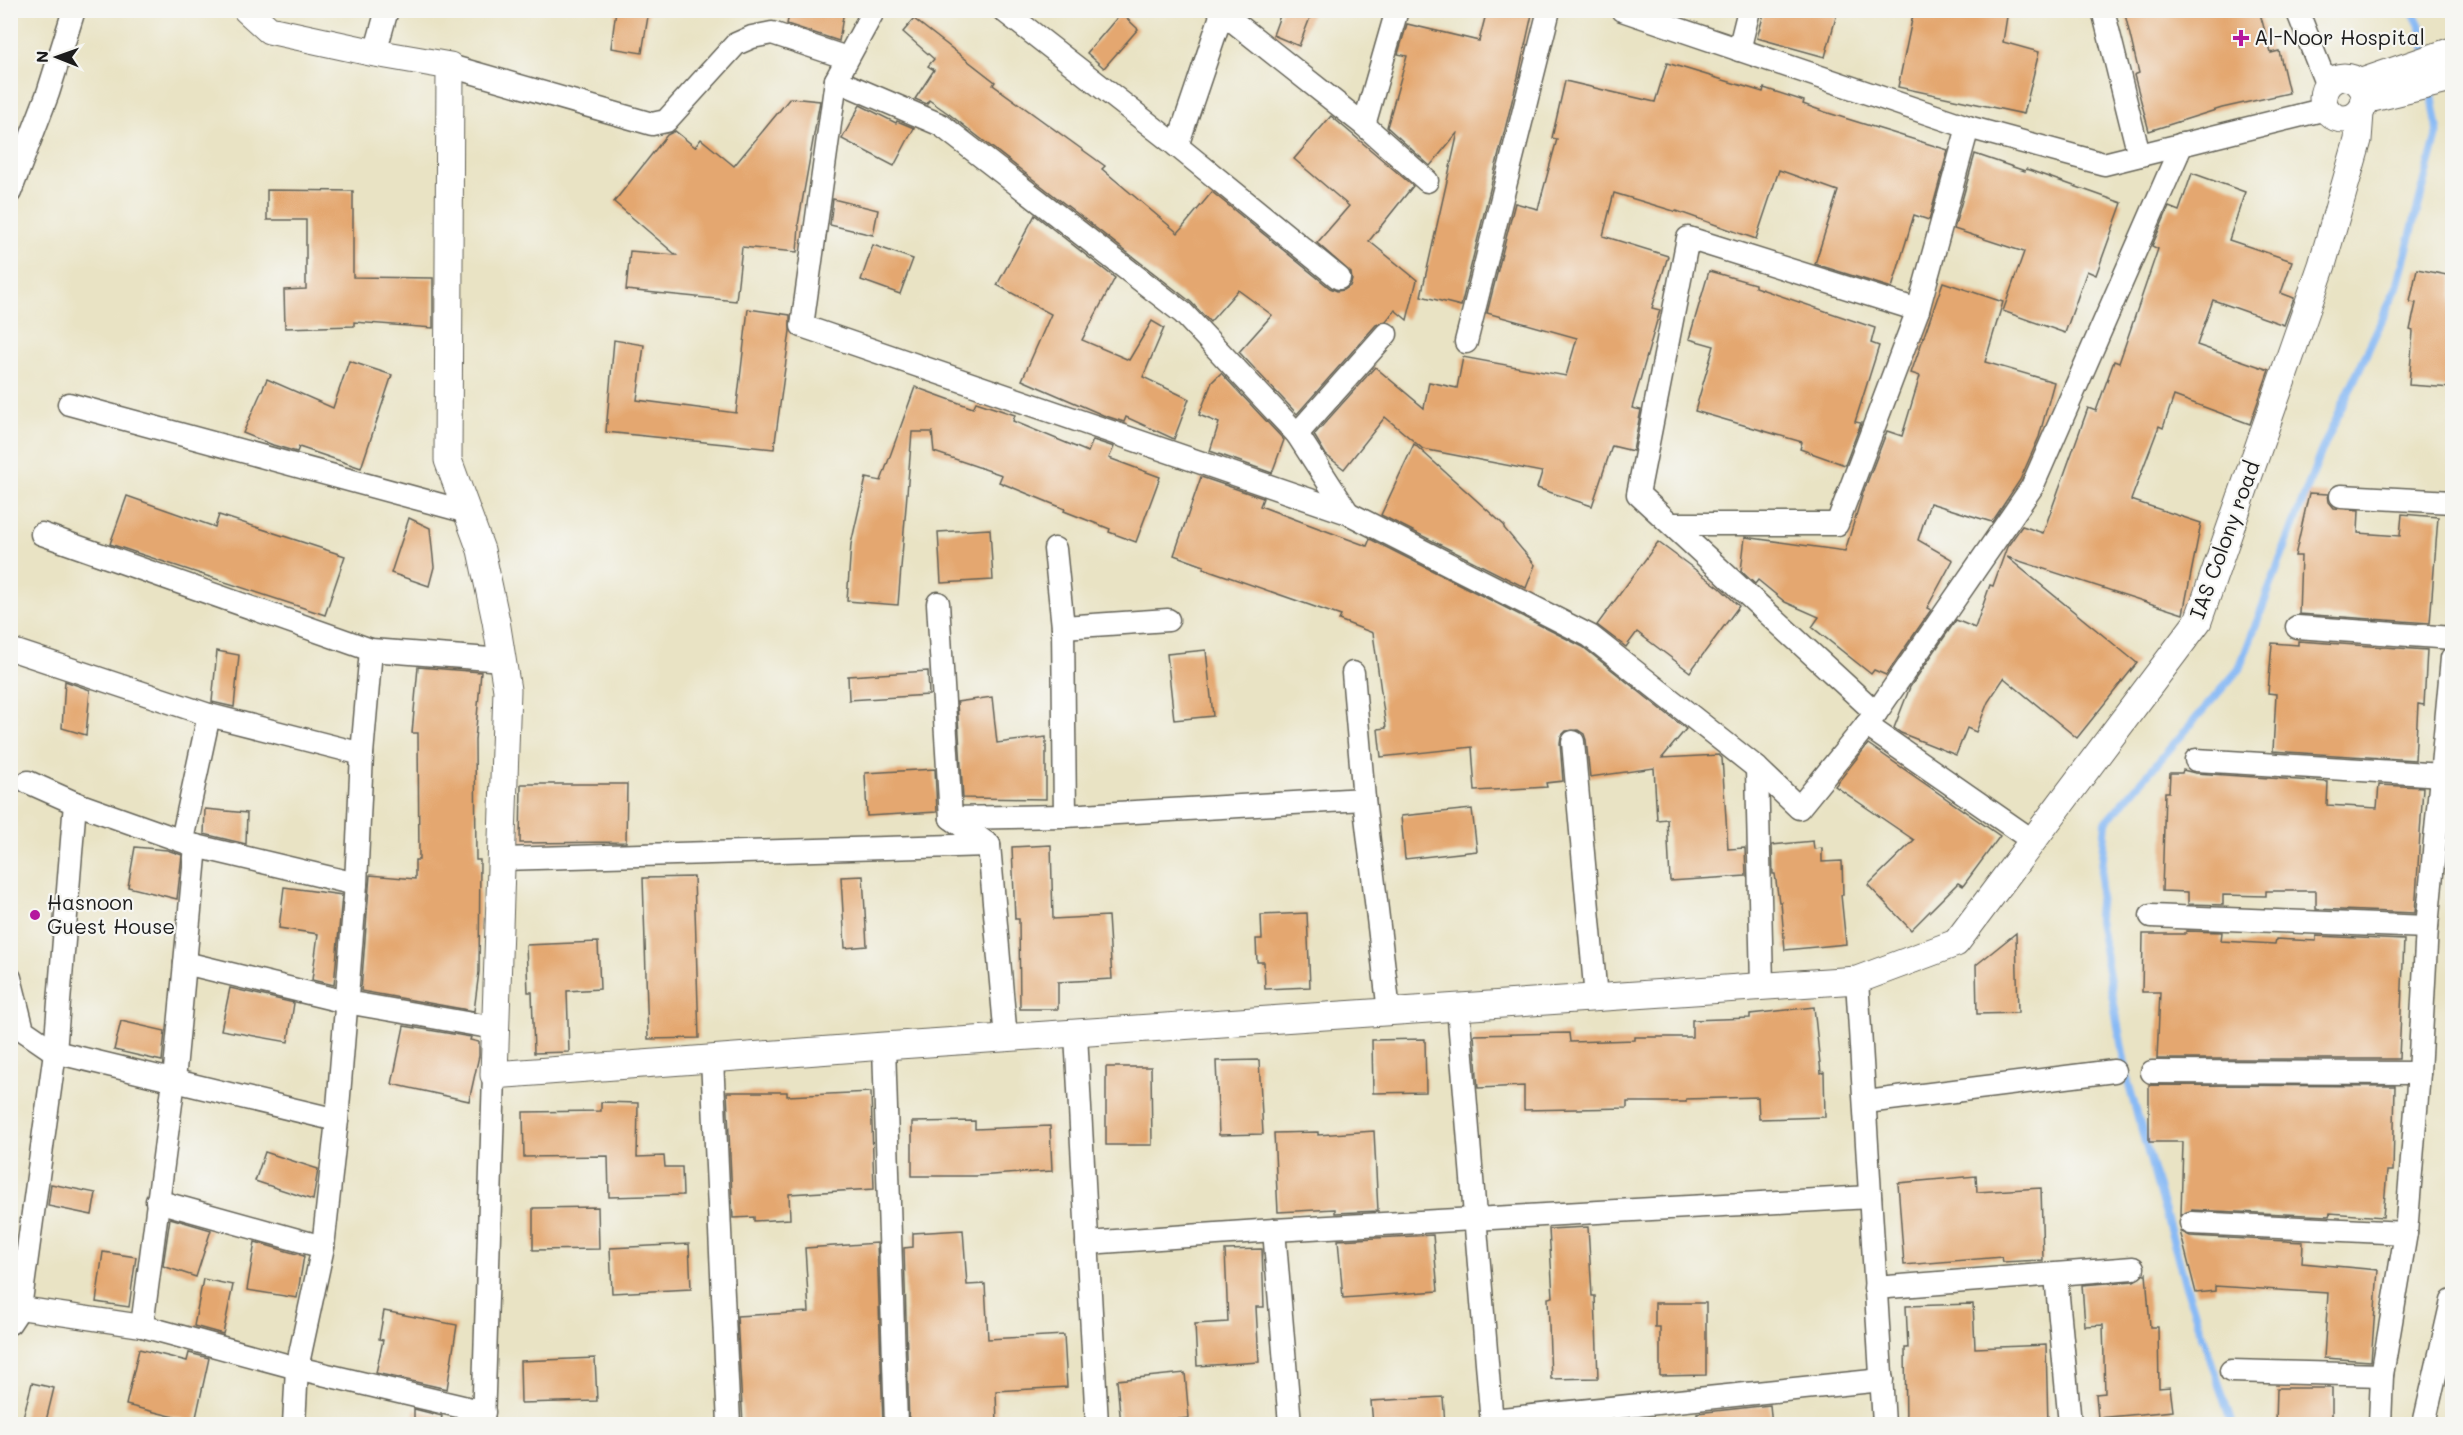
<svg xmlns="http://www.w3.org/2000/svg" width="2463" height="1435" font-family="Mali,sans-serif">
	<rect width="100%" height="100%" fill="#f6f6f2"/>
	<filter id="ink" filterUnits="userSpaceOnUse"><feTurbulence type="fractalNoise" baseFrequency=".0167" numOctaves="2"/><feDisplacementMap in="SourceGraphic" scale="12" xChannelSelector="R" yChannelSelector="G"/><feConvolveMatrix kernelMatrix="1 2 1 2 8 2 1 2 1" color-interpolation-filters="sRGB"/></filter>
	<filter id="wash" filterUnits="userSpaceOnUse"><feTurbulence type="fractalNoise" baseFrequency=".008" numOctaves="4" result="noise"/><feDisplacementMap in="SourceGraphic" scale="24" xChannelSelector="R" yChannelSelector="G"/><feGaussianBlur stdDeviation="1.35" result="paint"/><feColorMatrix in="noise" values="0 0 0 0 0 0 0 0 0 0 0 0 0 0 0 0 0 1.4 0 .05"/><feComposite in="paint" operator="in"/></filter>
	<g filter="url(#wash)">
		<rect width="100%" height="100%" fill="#e9e3c4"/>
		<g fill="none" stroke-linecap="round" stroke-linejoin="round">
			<!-- stream -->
			<g stroke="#88baf5" stroke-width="8">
				<polyline points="2412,10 2421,28 2426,57"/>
				<polyline points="2232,1424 2186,1286 2128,1082 2098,915 2106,822 2239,669 2321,452 2397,287 2438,131 2431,88"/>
			</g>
		</g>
		<g id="blocks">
			<!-- building -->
			<g fill="#e4a770">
				<polygon points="616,10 649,10 642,53 611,48"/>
				<polygon points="790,10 844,10 839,41 787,24"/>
				<polygon points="1282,10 1313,10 1299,46 1273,35"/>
				<polygon points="1487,10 1533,10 1518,77 1461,306 1421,296 1458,132 1430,166 1387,127 1407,56 1398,54 1407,24 1479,41"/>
				<polygon points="1765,10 1838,10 1825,57 1757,38"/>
				<polygon points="1914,10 2008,10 2003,42 2039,52 2024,114 1898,87"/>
				<polygon points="2124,10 2259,10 2271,53 2279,51 2289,93 2222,108 2149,131 2134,75 2139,73"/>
				<polygon points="1121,13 1138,29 1104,68 1087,53"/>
				<polygon points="914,19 995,82 993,85 1105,166 1102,169 1178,233 1212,192 1330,288 1337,291 1344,290 1350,286 1352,280 1351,273 1317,243 1349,206 1294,159 1331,116 1413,186 1369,241 1417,280 1407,320 1395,310 1386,321 1376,325 1297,414 1239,352 1272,315 1238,290 1210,322 1191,302 949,114 929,100 927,104 915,99 934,70 928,66 934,59 903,32"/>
				<polygon points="1667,63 1763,92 1764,88 1804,101 1803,104 1825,112 1948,150 1929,220 1914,215 1892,288 1815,264 1838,191 1779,170 1756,239 1677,211 1677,212 1614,193 1603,236 1668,256 1652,308 1660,310 1632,408 1641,410 1633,451 1612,446 1592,506 1537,488 1542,472 1423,449 1385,417 1344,469 1326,455 1314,435 1375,367 1424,408 1429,382 1457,388 1463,357 1566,376 1577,338 1487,313 1515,203 1538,209 1557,139 1552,138 1565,81 1655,102"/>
				<polygon points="790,98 820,101 798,225 799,226 797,252 742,247 736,301 626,290 630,251 676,255 614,202 667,135 675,131 695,147 701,139 734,166"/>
				<polygon points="860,105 896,123 897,121 914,128 894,166 842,139"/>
				<polygon points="1975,154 2025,171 2026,169 2122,203 2096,275 2087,271 2065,333 2003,311 2024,252 1954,229"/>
				<polygon points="2192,173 2245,192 2229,240 2292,261 2281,293 2294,298 2284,325 2213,300 2197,345 2269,370 2250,424 2174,396 2163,428 2159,426 2131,500 2201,523 2183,614 2007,557 2137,663 2077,738 2004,678 1988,702 1976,732 1967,728 1956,755 1901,733 1894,728 1910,687 1956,620 1975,628 1990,585 1993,586 2007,547 2022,526 2043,533 2088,408 2096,411 2114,361 2119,363 2158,249 2152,246 2169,207 2179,211"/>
				<polygon points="267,190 353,191 353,277 433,278 433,328 354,322 354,326 285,328 284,290 306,289 306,220 267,220"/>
				<polygon points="833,199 878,210 873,235 830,225"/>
				<polygon points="1035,215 1115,278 1082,340 1129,360 1152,321 1164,328 1143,377 1189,399 1174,439 1126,417 1124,422 1103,415 1022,380 1051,314 997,285"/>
				<polygon points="873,245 913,259 900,294 861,280"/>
				<polygon points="2417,269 2452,276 2452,388 2409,385 2413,331 2410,330 2416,303 2410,302"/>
				<polygon points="1709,271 1755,284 1755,287 1875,328 1871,343 1879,346 1855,422 1861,423 1845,465 1800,449 1802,442 1695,411 1714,346 1689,339"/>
				<polygon points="1943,282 2003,302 1985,362 2054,382 2039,437 2020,480 1992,522 1930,503 1918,540 1953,560 1927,608 1931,610 1886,675 1874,670 1871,674 1812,627 1819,617 1785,602 1758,580 1755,584 1741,571 1745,537 1845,551 1863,493 1887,431 1902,436 1920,376 1911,373"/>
				<polygon points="748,309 790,315 790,331 774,449 606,432 614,340 644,345 637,400 736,413"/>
				<polygon points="349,361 392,375 361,468 299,447 297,452 273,445 243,433 267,379 333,408"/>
				<polygon points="1221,373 1284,440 1272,473 1210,451 1219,423 1199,415 1212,382"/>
				<polygon points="915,387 973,408 976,402 1015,415 1013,421 1088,452 1093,440 1114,447 1109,458 1160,477 1136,542 1109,532 1110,529 1064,511 1065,509 999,482 1002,475 934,452 932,432 912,432 898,605 847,601 851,544 866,478 881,481"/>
				<polygon points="1414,444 1505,526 1504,528 1535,565 1526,588 1381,515"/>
				<polygon points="1201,477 1263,498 1260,506 1313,526 1367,546 1370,539 1583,647 1686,729 1662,758 1719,755 1722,758 1728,849 1745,848 1746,876 1670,881 1667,819 1657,820 1654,768 1590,777 1586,740 1584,734 1578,730 1566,731 1561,736 1560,743 1563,781 1546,783 1547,787 1475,791 1472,747 1381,757 1378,729 1386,728 1373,633 1339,620 1341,616 1203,568 1204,566 1174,555"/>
				<polygon points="2309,493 2328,494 2329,502 2334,508 2359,510 2358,533 2400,536 2402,514 2438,517 2430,623 2299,614 2301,556 2295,556"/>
				<polygon points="127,496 215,527 219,515 345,556 325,615 110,544"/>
				<polygon points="409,518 430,528 434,567 429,586 391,573"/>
				<polygon points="990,529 993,580 941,583 938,532"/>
				<polygon points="1658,542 1720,588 1739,606 1690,672 1637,632 1626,647 1597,625"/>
				<polygon points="2298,641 2427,650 2424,705 2418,704 2415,760 2273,751 2276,694 2268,693 2272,643 2298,645"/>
				<polygon points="1206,650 1213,716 1174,720 1167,654"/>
				<polygon points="217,651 239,655 234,707 212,702"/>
				<polygon points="418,667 481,672 475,740 476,860 480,860 479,972 474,1011 361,991 370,875 415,879 415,860 419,860 418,733 412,733"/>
				<polygon points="928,671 929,695 849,700 848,676"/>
				<polygon points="65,681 90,690 86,735 62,728"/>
				<polygon points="992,697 997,743 1046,737 1046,799 963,798 957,702"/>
				<polygon points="1868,744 2000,836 1963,886 1958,883 1911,930 1868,885 1914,840 1835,786"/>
				<polygon points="935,769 937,812 867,816 865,773"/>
				<polygon points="2183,770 2195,773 2328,782 2327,805 2377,808 2379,785 2423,787 2415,913 2316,909 2316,891 2266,891 2266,896 2223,895 2223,905 2188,904 2188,892 2162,891 2165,792 2169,792 2170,773 2182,773"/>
				<polygon points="521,784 627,784 626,842 520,843"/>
				<polygon points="205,809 247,813 246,844 204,834"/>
				<polygon points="1472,809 1477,851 1405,859 1401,816"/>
				<polygon points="1813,841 1814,849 1822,848 1822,862 1842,861 1843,895 1841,895 1846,944 1785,950 1781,902 1779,902 1775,874 1773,874 1772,845"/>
				<polygon points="1051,845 1053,919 1108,916 1112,979 1058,982 1058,1009 1020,1009 1019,919 1015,919 1012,847"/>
				<polygon points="135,847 167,850 182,855 177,899 128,887"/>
				<polygon points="863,876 867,946 845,948 841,877"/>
				<polygon points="694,877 699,1038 648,1039 643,878"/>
				<polygon points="284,887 342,895 334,985 312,980 318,934 279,928"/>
				<polygon points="1307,913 1310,987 1265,989 1264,962 1257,962 1256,939 1262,939 1261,915"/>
				<polygon points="2186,931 2222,932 2221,941 2275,944 2276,939 2316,941 2316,936 2404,940 2399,1059 2157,1059 2160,992 2142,992 2143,934 2186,934"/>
				<polygon points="2016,933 2018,1013 1977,1014 1976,965"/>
				<polygon points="598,942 600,989 567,991 569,1052 534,1053 532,992 528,992 526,945"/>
				<polygon points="230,988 294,1003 288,1042 221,1030"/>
				<polygon points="1814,1007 1821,1073 1824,1072 1825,1117 1759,1119 1758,1097 1686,1099 1686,1102 1627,1102 1627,1108 1524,1110 1524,1086 1478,1088 1474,1035 1569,1033 1570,1042 1635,1040 1635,1037 1692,1037 1692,1020 1750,1018 1750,1014"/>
				<polygon points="121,1021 165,1031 162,1061 114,1050"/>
				<polygon points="404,1026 471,1037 470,1040 479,1042 479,1056 469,1101 392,1084"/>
				<polygon points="1425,1039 1426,1092 1373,1093 1372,1040"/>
				<polygon points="1259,1060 1263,1134 1219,1135 1216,1061"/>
				<polygon points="1106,1067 1151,1067 1152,1145 1106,1145"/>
				<polygon points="2149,1085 2395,1086 2393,1171 2387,1171 2383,1217 2330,1213 2329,1216 2192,1210 2181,1215 2183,1142 2149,1142"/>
				<polygon points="727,1092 787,1092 787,1096 871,1092 874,1189 789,1194 790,1219 754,1221 754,1217 733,1218"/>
				<polygon points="601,1102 638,1103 637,1157 664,1156 665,1167 682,1167 683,1195 609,1197 608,1156 524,1157 523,1112 601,1111"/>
				<polygon points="975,1121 975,1129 1050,1126 1052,1171 976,1176 912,1176 912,1122"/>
				<polygon points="1374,1131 1378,1211 1335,1213 1335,1209 1278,1212 1274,1133 1318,1132 1318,1135"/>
				<polygon points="265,1152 318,1169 313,1200 255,1181"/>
				<polygon points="1976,1176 1977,1192 2041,1188 2043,1260 2003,1262 2002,1257 1904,1265 1898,1183"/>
				<polygon points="51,1184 96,1193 92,1215 48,1206"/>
				<polygon points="598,1207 599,1249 533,1250 533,1208"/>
				<polygon points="170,1218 211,1230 196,1277 163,1266"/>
				<polygon points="1588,1227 1592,1296 1595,1296 1598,1378 1551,1379 1548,1298 1553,1297 1549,1229"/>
				<polygon points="963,1230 967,1285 985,1284 988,1339 1064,1335 1067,1387 996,1391 997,1425 909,1425 904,1248 913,1247 913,1233"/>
				<polygon points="2180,1231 2190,1236 2303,1242 2302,1263 2378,1270 2371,1361 2324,1358 2328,1293 2215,1286 2215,1291 2196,1293"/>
				<polygon points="1433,1235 1438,1291 1343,1298 1338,1240"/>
				<polygon points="255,1242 304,1256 297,1298 247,1290"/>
				<polygon points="877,1243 883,1425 743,1425 737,1316 809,1312 805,1248"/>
				<polygon points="689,1244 691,1289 612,1293 610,1248"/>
				<polygon points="1262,1249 1264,1307 1256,1307 1259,1362 1197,1366 1195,1324 1228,1322 1225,1250"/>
				<polygon points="103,1252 136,1257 129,1307 96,1302"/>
				<polygon points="2146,1273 2150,1327 2158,1327 2159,1388 2170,1387 2173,1411 2098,1418 2096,1394 2105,1393 2103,1325 2085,1326 2082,1285 2134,1281"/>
				<polygon points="203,1279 233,1285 223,1334 194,1326"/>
				<polygon points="1655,1303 1706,1303 1706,1375 1660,1376 1660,1327 1655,1327"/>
				<polygon points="1973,1304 1975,1348 2046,1345 2048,1425 1906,1425 1905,1348 1908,1348 1906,1306"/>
				<polygon points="384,1311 457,1325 447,1389 376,1373 383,1340 379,1339"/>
				<polygon points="139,1349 187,1361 189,1353 209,1358 195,1422 126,1405"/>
				<polygon points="595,1358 597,1401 521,1403 520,1361"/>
				<polygon points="1185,1373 1189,1418 1121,1425 1117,1380"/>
				<polygon points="32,1383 54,1388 45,1425 21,1425"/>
				<polygon points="2277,1388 2332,1388 2332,1425 2276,1425"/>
				<polygon points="1443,1397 1445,1425 1373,1425 1371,1401"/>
				<polygon points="1770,1405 1772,1425 1697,1425 1697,1413"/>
				<polygon points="414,1409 442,1416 440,1425 414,1425"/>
			</g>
		</g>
	</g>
	<g filter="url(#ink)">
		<use href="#blocks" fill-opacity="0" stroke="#646257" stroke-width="1.5"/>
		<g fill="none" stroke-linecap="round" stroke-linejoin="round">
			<defs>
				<g id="minor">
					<polyline points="874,10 836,80 802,326 1348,513 1590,636 1757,768 1799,808 1876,713 2032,487 2182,144"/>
					<polyline points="1003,10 1177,146 1339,278"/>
					<polyline points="1219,10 1364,125 1427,181"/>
					<polyline points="1622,10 1968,127 2104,164 2326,109"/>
					<polyline points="2103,10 2139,155"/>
					<polyline points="2297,10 2327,86"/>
					<polyline points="1739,50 1749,10"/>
					<polyline points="375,53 387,10"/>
					<polyline points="450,66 652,124 666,121 736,44 752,37 772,33 847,58"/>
					<polyline points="836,80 941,125 1183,313 1297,434 1348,513"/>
					<polyline points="1364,125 1397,10"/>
					<polyline points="1177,146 1223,10"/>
					<polyline points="10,192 48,93 74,10"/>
					<polyline points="1466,342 1549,10"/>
					<polyline points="69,404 467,512"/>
					<polyline points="1297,434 1386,334"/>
					<polyline points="2341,496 2452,502"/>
					<polyline points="1673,524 1837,524 1918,310 1968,127"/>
					<polyline points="42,534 371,650 503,660"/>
					<polyline points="1055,549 1063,627 1065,816"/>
					<polyline points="938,603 951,818"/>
					<polyline points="1063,627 1168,620"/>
					<polyline points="2297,627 2452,638"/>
					<polyline points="10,649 209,715 362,754"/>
					<polyline points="1353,673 1364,799 1389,1012"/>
					<polyline points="1876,713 1638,494 1688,238 1918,310"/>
					<polyline points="1866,725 2033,841"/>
					<polyline points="1573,742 1596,998"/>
					<polyline points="2196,760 2443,775"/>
					<polyline points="1757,768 1762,986"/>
					<polyline points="28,782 75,803 196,846 356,884"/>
					<polyline points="182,840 209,715"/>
					<polyline points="502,859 989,845"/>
					<polyline points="2151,916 2427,927"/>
					<polyline points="185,963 346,1002 495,1028"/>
					<polyline points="10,978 23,1030 55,1052 337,1120"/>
					<polyline points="1857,980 1884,1424"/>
					<polyline points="1458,1007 1492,1424"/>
					<polyline points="1076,1034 1097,1424"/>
					<polyline points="1006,1039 989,845 951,818 1065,816 1364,799"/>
					<polyline points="884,1046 896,1424"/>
					<polyline points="712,1059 729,1424"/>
					<polyline points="2152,1072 2419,1073"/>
					<polyline points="1866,1102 2114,1071"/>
					<polyline points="157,1201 323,1247"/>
					<polyline points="2191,1223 2406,1233"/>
					<polyline points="1274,1230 1290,1424"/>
					<polyline points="1087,1243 1274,1230 1870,1197"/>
					<polyline points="2056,1276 2070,1424"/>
					<polyline points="1875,1288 2133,1268"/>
					<polyline points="20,1308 142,1326 297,1368 484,1412"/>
					<polyline points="10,1323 20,1308 55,1052 75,803"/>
					<polyline points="142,1326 174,1080 196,846"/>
					<polyline points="2231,1371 2382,1375"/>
					<polyline points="1492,1420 1882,1380"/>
					<polyline points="294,1424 297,1368 323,1247 337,1120 356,884 362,754 371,650"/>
					<polyline points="483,1424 494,1075"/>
					<polyline points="2380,1424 2382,1375 2406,1233 2419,1073 2427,927 2452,658"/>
					<polyline points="2424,1424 2452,1301"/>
				</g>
				<g id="tertiary">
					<polyline points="247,10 269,30 375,53 450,66 448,460 481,550 496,621 507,690 494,1075 884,1046 1857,980 1956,943 2198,621 2322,265 2358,140 2360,113"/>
					<circle cx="2344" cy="98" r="21"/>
					<polyline points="2359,83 2452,51"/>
					<polyline points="2365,100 2452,79"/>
				</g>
			</defs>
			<!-- minor casing -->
			<use href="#minor" stroke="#646257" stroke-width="25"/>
			<!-- tertiary casing -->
			<use href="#tertiary" stroke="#646257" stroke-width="29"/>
			<!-- minor -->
			<use href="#minor" stroke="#fff" stroke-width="22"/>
			<!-- tertiary -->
			<use href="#tertiary" stroke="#fff" stroke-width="27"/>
		</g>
	</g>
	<!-- markers -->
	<g fill="#b5179e" stroke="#f6f6f2" stroke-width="2">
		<path d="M2238 29h6v6h6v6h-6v6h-6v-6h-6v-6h6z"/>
		<circle cx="35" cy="915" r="6"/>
	</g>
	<g text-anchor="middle" stroke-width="4.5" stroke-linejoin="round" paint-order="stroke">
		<!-- poi labels -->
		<g font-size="21" fill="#1c1c1c" stroke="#f6f6f2" text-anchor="start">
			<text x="2254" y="45">Al-Noor Hospital</text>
			<text x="47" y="910">Hasnoon<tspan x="47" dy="24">Guest House</tspan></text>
		</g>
		<!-- street labels -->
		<g font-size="21" fill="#1c1c1c" stroke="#f6f6f2">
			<text transform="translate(2225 540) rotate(-70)" y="7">IAS Colony road</text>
		</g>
	</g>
	<!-- margin -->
	<rect width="2463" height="1435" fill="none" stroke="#f6f6f2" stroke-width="36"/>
	<!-- north arrow -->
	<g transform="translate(57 57) rotate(271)" stroke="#f6f6f2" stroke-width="4.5" paint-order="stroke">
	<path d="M0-4.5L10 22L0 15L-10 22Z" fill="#1c1c1c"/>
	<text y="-9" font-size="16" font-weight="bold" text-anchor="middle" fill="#1c1c1c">N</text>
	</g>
</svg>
